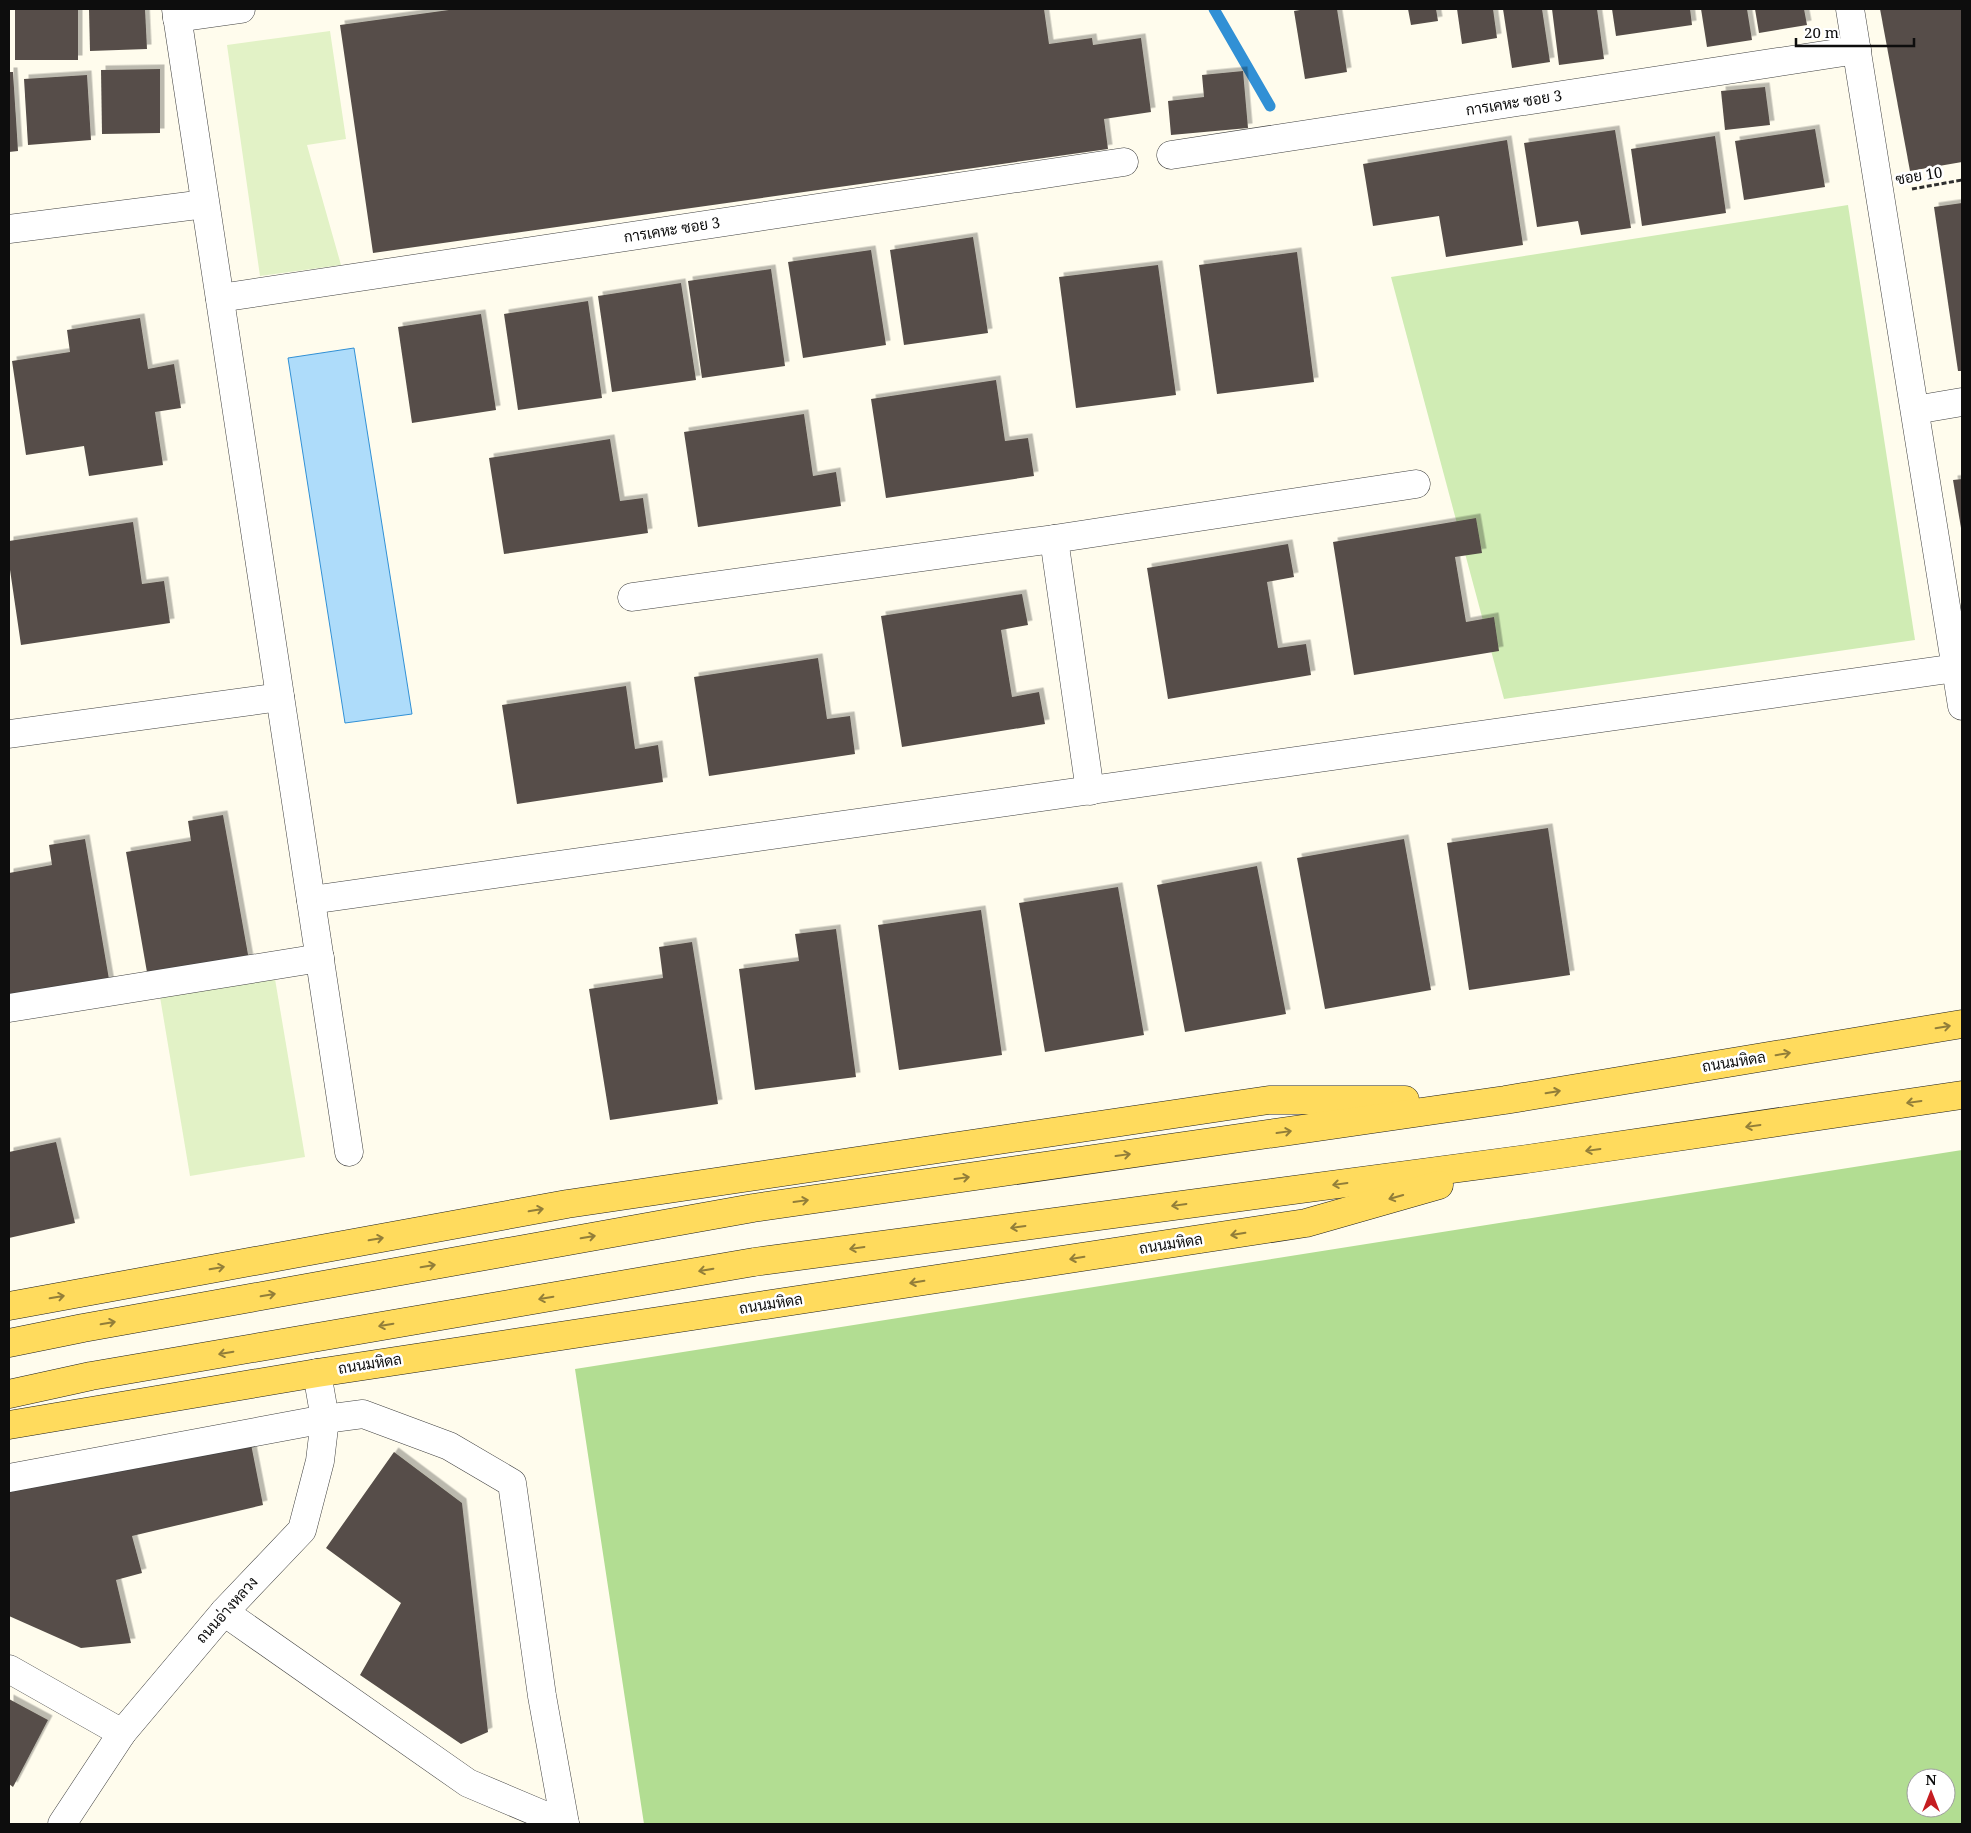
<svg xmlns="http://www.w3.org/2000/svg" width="1971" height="1833" font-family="'Noto Serif',Sarabun,serif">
	<defs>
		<filter id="shadow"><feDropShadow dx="4.5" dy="-4.5" stdDeviation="0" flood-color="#0004"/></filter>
	</defs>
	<rect width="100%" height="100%" fill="#fffced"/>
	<!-- green -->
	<polygon fill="#d0ecb4" points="1848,205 1915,640 1504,699 1391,277"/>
	<!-- forest -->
	<path fill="#b2dd92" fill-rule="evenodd" d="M1962,1150V1824H644L575,1369ZM1916,1778H1946V1808H1916Z"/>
	<!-- pitch -->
	<g fill="#e2f2c6">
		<polygon points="330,31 346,139 307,145 341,265 260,276 227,45"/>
		<polygon points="275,979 305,1157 190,1176 160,997"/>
	</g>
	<!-- water -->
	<polygon fill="#aedcfa" stroke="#3190d5" points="354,348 412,714 345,723 288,358"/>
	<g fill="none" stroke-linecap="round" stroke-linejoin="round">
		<!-- stream -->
		<polyline stroke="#3190d5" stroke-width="11" points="1214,9 1270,106"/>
	</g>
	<!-- building -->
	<g fill="#564e48" filter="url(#shadow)">
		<rect x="15" y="9" width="63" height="51"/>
		<polygon points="89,9 145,9 147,49 90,51"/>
		<polygon points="456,9 1044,9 1049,44 1092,38 1093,45 1141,38 1151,112 1104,119 1108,149 373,253 340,25"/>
		<polygon points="1306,9 1337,9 1347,72 1305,79 1294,11"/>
		<polygon points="1408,9 1436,9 1438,21 1411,25"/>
		<polygon points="1457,9 1493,9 1497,38 1462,44"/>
		<polygon points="1503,9 1542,9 1550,62 1512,68"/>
		<polygon points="1552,9 1597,9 1604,59 1559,65"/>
		<polygon points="1612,9 1690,9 1692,25 1616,36"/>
		<polygon points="1701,9 1747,9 1752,40 1707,47"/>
		<polygon points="1755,9 1804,9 1807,25 1759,33"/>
		<polygon points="1880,9 1962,9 1962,162 1910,171"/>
		<polygon points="160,69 160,133 102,134 101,70"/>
		<polygon points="1243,71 1248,128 1171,135 1168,101 1204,97 1202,75"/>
		<polygon points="9,72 13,72 18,151 9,152"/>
		<polygon points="87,75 91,140 28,145 24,79"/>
		<polygon points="1765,87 1770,125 1725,130 1721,91"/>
		<polygon points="1815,129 1825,187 1744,200 1735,141"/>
		<polygon points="1615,130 1631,228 1581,235 1578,221 1537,227 1524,143"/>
		<polygon points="1715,136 1726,213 1642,226 1631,149"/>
		<polygon points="1507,140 1523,245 1446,257 1439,216 1373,226 1363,164"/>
		<polygon points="1962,203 1962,371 1958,371 1934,207"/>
		<polygon points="973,237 988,333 904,345 890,250"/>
		<polygon points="871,250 886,345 803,358 788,262"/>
		<polygon points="1297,252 1314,382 1217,394 1199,265"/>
		<polygon points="1158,265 1176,395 1076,408 1059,277"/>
		<polygon points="771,269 785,366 702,378 688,281"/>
		<polygon points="681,283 696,380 612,392 598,296"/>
		<polygon points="588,301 602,398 518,410 504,314"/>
		<polygon points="481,314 496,410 412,423 398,327"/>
		<polygon points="140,318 148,369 174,364 181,408 155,412 163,465 89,476 84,446 26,455 12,361 70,352 67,330"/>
		<polygon points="996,380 1005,441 1028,438 1034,476 886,498 871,399"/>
		<polygon points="804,414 813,476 836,472 841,506 698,527 684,432"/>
		<polygon points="610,439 620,501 643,498 648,533 504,554 489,458"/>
		<polygon points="1962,479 1962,528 1961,528 1953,480"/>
		<polygon points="1476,518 1482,553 1455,557 1466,622 1494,617 1499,651 1354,675 1333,542"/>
		<polygon points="133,522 142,584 164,581 170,623 21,645 9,563 9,541"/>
		<polygon points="1288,544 1294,577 1267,582 1278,648 1306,644 1311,675 1168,699 1147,568"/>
		<polygon points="1022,594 1028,625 1001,630 1012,697 1039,692 1045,724 902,747 881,616"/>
		<polygon points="818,658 827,719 850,716 855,754 709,776 694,677"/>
		<polygon points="626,686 635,749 658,745 663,782 517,804 502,705"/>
		<polygon points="223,815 249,960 148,978 126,852 191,841 188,821"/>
		<polygon points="1548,828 1570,975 1469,990 1447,843"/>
		<polygon points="85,839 110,985 9,996 9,873 52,865 49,845"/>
		<polygon points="1404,839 1431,990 1325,1009 1297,858"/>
		<polygon points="1257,866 1286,1014 1185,1032 1157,885"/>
		<polygon points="1118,887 1144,1035 1045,1052 1019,903"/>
		<polygon points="981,910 1002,1055 899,1070 878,925"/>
		<polygon points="836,929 856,1077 755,1090 739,969 799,961 795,934"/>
		<polygon points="692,942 718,1104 610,1120 589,989 663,978 659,947"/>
		<polygon points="56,1142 75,1223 9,1238 9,1152"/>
		<polygon points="250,1439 263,1505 132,1536 142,1573 116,1580 131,1643 81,1648 9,1616 9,1487"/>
		<polygon points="394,1452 462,1503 488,1732 461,1744 360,1675 401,1603 326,1548"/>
		<polygon points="9,1699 48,1720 13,1787 9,1784"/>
	</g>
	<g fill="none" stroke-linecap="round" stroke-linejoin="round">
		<defs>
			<g id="minor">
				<polyline points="176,9 349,1152"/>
				<polyline points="1850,9 1962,706"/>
				<polyline points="177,18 241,9"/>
				<polyline points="1171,155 1857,50"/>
				<polyline points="9,229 205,204"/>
				<polyline points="220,298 1124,162"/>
				<polyline points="1915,410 1962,402"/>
				<polyline points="1054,539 1090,791"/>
				<polyline points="632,597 1054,539 1416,484"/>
				<polyline points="9,734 280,697"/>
				<polyline points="311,900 1956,668"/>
				<polyline points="9,1008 320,958"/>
				<polyline points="9,1478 325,1419 363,1414 449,1446 512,1483 542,1696 565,1824"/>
				<polyline points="224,1612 468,1783 565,1824"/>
				<polyline points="9,1669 122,1733"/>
				<polyline points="62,1824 122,1733 224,1612 302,1530 320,1461 325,1419 317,1373"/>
			</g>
			<g id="major">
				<polyline points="9,1306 567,1204 1269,1100 1405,1100"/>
				<polyline points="9,1343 83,1328 753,1208 1505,1100 1962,1024"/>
				<polyline points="9,1394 91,1376 754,1262 1527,1159 1962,1095"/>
				<polyline points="9,1425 317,1373 1306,1223 1439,1185"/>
			</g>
		</defs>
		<!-- minor casing -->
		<use href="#minor" stroke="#404040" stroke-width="29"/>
		<!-- major casing -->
		<use href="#major" stroke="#1e1e1e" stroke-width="29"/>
		<!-- path -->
		<polyline stroke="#2f2f2f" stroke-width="3" stroke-dasharray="5 2.5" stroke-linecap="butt" points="1912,189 1962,180"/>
		<!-- minor -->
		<use href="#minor" stroke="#fff" stroke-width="28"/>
		<!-- major -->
		<use href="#major" stroke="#ffdb5d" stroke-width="28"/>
	</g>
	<!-- one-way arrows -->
	<defs><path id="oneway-shaft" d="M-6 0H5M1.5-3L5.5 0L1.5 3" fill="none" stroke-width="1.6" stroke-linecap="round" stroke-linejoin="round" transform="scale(1.25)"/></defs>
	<g stroke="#927e39">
		<use href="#oneway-shaft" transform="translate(1943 1027) rotate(-9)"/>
		<use href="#oneway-shaft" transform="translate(1783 1054) rotate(-9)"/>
		<use href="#oneway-shaft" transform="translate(1553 1092) rotate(-9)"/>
		<use href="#oneway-shaft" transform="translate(1914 1102) rotate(172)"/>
		<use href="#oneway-shaft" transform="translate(1753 1126) rotate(172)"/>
		<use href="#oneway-shaft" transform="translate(1284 1132) rotate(-8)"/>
		<use href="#oneway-shaft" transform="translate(1593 1150) rotate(172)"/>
		<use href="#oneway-shaft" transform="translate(1123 1155) rotate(-8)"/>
		<use href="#oneway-shaft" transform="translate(962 1178) rotate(-8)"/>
		<use href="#oneway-shaft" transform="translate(1340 1184) rotate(172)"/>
		<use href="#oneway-shaft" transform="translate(1396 1197) rotate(164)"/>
		<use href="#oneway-shaft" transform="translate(801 1201) rotate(-8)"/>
		<use href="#oneway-shaft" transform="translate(1179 1205) rotate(172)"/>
		<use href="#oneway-shaft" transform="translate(536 1210) rotate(-10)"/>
		<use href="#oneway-shaft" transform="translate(1018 1227) rotate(172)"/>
		<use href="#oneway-shaft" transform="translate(1238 1234) rotate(171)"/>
		<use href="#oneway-shaft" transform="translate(588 1237) rotate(-10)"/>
		<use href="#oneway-shaft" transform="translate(376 1239) rotate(-10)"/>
		<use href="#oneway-shaft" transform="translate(857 1248) rotate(172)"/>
		<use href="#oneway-shaft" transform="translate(1077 1258) rotate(171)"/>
		<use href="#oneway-shaft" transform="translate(428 1266) rotate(-10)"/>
		<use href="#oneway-shaft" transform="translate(217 1268) rotate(-10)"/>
		<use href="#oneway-shaft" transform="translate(706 1270) rotate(170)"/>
		<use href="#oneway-shaft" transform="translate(917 1282) rotate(171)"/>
		<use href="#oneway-shaft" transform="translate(268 1295) rotate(-10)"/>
		<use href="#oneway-shaft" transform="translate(57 1297) rotate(-10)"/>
		<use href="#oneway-shaft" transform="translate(546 1298) rotate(170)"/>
		<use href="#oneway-shaft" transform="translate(108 1323) rotate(-10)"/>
		<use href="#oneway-shaft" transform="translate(386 1325) rotate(170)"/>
		<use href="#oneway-shaft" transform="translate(226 1353) rotate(170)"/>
	</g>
	<g text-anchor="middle" stroke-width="5" stroke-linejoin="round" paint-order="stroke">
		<!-- street labels -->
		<g font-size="15" fill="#0d0d0d" stroke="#fff">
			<text transform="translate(1514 103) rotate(-9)" y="5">การเคหะ ซอย 3</text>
			<text transform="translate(1919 176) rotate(-9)" y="5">ซอย 10</text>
			<text transform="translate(672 230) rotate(-9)" y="5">การเคหะ ซอย 3</text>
			<text transform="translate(1734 1062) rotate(-9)" y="5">ถนนมหิดล</text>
			<text transform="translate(1171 1244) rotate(-9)" y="5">ถนนมหิดล</text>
			<text transform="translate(771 1304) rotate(-9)" y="5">ถนนมหิดล</text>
			<text transform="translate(370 1364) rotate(-9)" y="5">ถนนมหิดล</text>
			<text transform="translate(227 1610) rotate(-48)" y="5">ถนนอ่างหลวง</text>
		</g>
	</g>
	<!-- border -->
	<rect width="1971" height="1833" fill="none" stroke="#0d0d0d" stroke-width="20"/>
	<!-- north arrow -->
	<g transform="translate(1931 1793)"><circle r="24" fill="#ffffff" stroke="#9e9e9e"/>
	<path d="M0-4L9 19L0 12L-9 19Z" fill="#c51d21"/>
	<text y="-8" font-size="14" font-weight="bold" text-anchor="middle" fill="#0d0d0d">N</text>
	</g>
	<!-- scale -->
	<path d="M1796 38v8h118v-8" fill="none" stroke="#0d0d0d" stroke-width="2.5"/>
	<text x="1804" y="38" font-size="15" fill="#0d0d0d" stroke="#ffffff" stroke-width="4" paint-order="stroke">20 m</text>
</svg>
